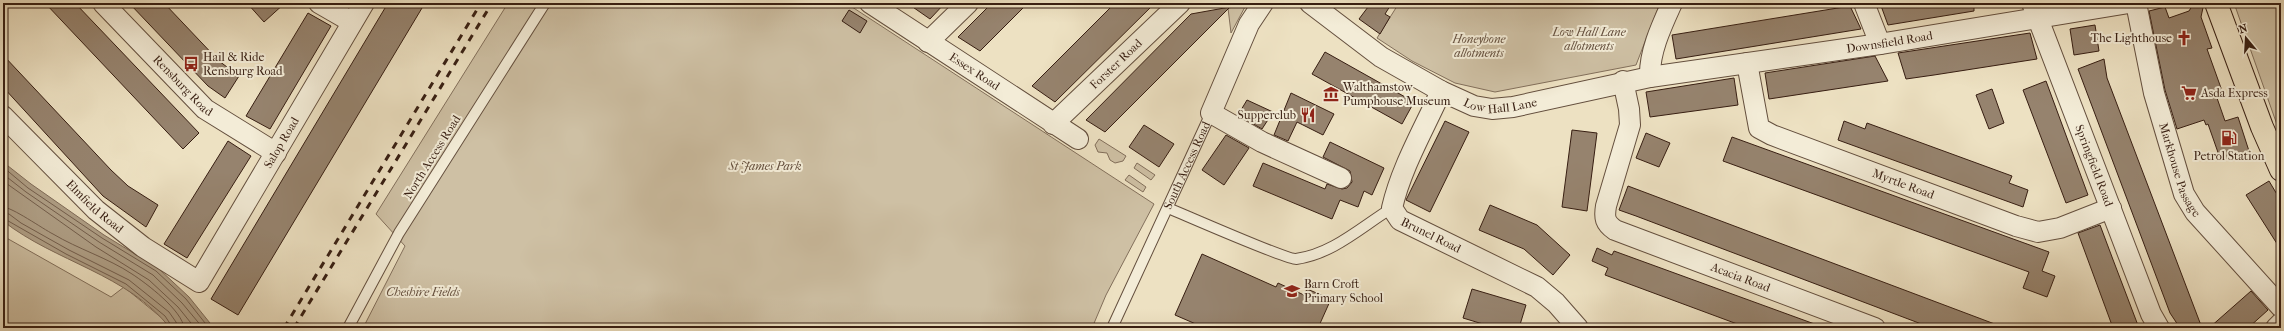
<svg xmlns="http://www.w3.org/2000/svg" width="2284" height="331" font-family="'IM FELL French Canon',serif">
	<rect width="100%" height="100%" fill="#ede1c2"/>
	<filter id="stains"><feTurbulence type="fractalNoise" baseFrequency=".005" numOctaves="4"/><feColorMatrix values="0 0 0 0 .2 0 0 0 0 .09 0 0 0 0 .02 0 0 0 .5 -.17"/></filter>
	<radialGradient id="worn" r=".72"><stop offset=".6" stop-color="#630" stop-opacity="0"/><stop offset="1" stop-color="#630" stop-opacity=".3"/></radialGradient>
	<!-- green -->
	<g fill="#cec0a4" stroke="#826f5b">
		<polygon points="508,3 846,3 1154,204 1106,295 1092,328 363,328 405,246 376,214"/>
		<polygon points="1399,3 1660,3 1636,65 1495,92 1455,83 1412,61 1377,38"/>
		<polygon points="2234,3 2281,3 2281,136"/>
		<polygon points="1246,5 1231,33 1228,8"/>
		<polygon points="1099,139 1126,156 1123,161 1115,163 1110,160 1107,153 1098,152 1095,145"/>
		<polygon points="1137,163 1155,175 1151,180 1134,168"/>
		<polygon points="1129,175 1146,187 1143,192 1125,180"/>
		<polygon points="3,236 111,297 124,287 163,319 170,328 3,328"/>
	</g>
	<!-- water -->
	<path fill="#af9f86" stroke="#7f6b58" d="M3,162L31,184L104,235L158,268L189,297L214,328H170C128,274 55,262 3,221Z"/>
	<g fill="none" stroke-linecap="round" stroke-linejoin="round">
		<!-- shore -->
		<g stroke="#735e4c" stroke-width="1">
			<polyline points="3,167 28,188 102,238 156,271 186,299 209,328"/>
			<polyline points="3,174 26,192 99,242 153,275 182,303 203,328"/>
			<polyline points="3,181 96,247 149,280 178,307 195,328"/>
			<path d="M3,207C12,207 43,229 53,234C78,249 108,258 132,274C146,283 183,311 184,328"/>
			<polyline points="3,213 9,214 21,223 69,250 129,280 169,312 176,322 178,328"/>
			<polyline points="3,218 66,254 126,284 165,316 173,328"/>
		</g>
	</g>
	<!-- building -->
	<g fill="#96836e" stroke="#371e12">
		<polygon points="45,3 75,3 199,133 183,149"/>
		<polygon points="129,3 164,3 219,61 239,76 225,98 208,86"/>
		<polygon points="247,3 285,3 264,22"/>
		<polygon points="388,3 425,3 238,315 211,299"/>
		<polygon points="907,3 945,3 930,19"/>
		<polygon points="992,3 1028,3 980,51 958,37"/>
		<polygon points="1115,3 1155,3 1055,102 1032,86"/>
		<polygon points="1371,3 1392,3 1385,14 1390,17 1380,34 1359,19"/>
		<polygon points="1880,3 1974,3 1974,11 1888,25"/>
		<polygon points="2194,3 2204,3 2201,17 2212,48 2207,49 2221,88 2217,98 2225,121 2238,117 2249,151 2221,161 2208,124 2206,125 2204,120 2177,129 2165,90 2149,11 2165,7 2169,18 2189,11"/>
		<polygon points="1850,6 1861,29 1676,59 1672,35"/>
		<polygon points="1230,7 1105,132 1086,120 1191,14"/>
		<polygon points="849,10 867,21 860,33 842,21"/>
		<polygon points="308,13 331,26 270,129 246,116"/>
		<polygon points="2095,25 2099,51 2074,55 2070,29"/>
		<polygon points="2030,33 2037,59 1934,75 1906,79 1898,53"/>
		<polygon points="1325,52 1414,102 1402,124 1312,74"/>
		<polygon points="3,55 111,170 128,186 158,205 146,227 103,196 3,87"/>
		<polygon points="1875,56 1888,81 1769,99 1765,73"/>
		<polygon points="2104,59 2107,78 2202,328 2180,328 2170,313 2078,69"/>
		<polygon points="1734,78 1738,105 1650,117 1646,92"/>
		<polygon points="2046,81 2088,195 2066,203 2023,90"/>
		<polygon points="1992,89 2004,123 1989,129 1976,95"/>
		<polygon points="1291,93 1334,114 1323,135 1297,122 1288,141 1274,135"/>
		<polygon points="1247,100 1273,112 1262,129 1238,115"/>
		<polygon points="1445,121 1469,132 1430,212 1406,200"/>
		<polygon points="1844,121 1865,129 1867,123 2012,176 2009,183 2028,190 2023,207 1838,140"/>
		<polygon points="1144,125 1174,144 1159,167 1129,147"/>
		<polygon points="1572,130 1597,133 1587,211 1562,207"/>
		<polygon points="1646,133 1670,143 1659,167 1636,158"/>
		<polygon points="1226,135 1249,148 1224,185 1202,170"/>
		<polygon points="1732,137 2049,252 2042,271 2055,276 2047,297 2023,288 2029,272 1723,161"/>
		<polygon points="228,141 251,156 187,258 164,244"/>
		<polygon points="1330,142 1384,168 1372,195 1364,191 1358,207 1340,200 1332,219 1253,186 1263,163 1325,189 1327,184 1342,189 1347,188 1352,182 1350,171 1323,157"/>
		<polygon points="2269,181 2281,201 2281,250 2246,195"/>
		<polygon points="1628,186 2000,326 1999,328 1932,328 1636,216 1619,210"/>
		<polygon points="1490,205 1537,225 1570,255 1553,275 1524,249 1479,230"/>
		<polygon points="2100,225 2112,257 2139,328 2113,328 2078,233"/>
		<polygon points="1597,248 1612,255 1614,251 1820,326 1820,328 1748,328 1605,275 1608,268 1592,261"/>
		<polygon points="1202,254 1276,287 1278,283 1304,295 1307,289 1331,299 1318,328 1205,328 1175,315"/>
		<polygon points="1472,289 1526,305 1519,328 1496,328 1463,318"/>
		<polygon points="2251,291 2268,310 2248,328 2209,328"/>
	</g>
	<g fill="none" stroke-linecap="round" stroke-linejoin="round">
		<defs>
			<g id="lane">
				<path d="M1168,208C1185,215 1287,260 1296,259C1333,254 1361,227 1392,208"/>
				<polyline points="348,328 399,233 545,3"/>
				<path id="s1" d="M1112,328L1211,113"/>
			</g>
			<g id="street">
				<path id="s2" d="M103,3L205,109L276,153"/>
				<polyline points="319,3 352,22"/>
				<path id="s3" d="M870,3L1078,139"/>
				<polyline points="1263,3 1249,24 1211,113 1262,142 1341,178"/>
				<path id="s4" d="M1310,3L1381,57L1441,91L1474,106L1492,109L1513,107L1650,77L1880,44L2129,3"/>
				<polyline points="1864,3 1880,44"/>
				<path id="s5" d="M2032,3L2151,314L2159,328"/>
				<path id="s6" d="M2136,3L2154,93L2184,194L2195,212L2281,307"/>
				<polyline points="928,42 968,3"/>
				<path id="s7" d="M1747,63L1759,128L1772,135L2016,226L2038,232L2060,228L2111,208"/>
				<path d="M1650,77C1649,52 1662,25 1672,3"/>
				<path id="s8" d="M1623,81L1629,109L1630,125L1606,206C1604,218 1605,223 1615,230L1875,328"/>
				<path id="s9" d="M1441,91C1424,129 1401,168 1392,208L1400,220L1537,287L1556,303L1578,328"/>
				<path id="s10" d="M3,116L96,210L143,247L199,282L364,3"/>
				<path id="s11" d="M1053,124L1180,3"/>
				<polyline points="2276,328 2281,323"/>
			</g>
			<polyline id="primary" points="2216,3 2262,127 2281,170"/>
		</defs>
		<!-- lane casing -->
		<use href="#lane" stroke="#644f3e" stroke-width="12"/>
		<!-- street casing -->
		<use href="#street" stroke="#644f3e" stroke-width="22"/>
		<!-- primary casing -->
		<use href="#primary" stroke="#371e12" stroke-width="24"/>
		<!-- lane -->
		<use href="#lane" stroke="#f3ecd7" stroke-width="10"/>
		<!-- street -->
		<use href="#street" stroke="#f3ecd7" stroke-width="20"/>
		<!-- primary -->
		<use href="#primary" stroke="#ede1c2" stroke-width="22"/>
		<!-- rail -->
		<g stroke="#371e12" stroke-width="3" stroke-dasharray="7 7" stroke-linecap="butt">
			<polyline points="284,328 481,3"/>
			<polyline points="294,328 492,3"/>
		</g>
	</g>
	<!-- icons -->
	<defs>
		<symbol id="church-bare" viewBox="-9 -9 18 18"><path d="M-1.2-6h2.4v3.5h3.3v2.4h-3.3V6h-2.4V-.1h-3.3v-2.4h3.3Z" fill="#8f2418" stroke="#f3ecd7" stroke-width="2.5" paint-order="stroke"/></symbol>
		<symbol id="bus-bare" viewBox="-9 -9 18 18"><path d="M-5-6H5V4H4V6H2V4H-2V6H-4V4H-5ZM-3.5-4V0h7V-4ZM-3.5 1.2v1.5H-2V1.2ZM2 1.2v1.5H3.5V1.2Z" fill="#8f2418" stroke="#f3ecd7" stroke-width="2.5" paint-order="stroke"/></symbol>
		<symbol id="supermarket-bare" viewBox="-9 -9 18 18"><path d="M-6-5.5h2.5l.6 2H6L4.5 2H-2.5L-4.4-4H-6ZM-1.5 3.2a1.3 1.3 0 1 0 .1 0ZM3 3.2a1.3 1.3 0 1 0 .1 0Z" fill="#8f2418" stroke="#f3ecd7" stroke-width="2.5" paint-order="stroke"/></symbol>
		<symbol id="museum-bare" viewBox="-9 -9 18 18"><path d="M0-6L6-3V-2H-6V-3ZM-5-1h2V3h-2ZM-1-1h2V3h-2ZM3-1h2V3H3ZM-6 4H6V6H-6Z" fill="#8f2418" stroke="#f3ecd7" stroke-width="2.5" paint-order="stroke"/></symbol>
		<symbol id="restaurant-bare" viewBox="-9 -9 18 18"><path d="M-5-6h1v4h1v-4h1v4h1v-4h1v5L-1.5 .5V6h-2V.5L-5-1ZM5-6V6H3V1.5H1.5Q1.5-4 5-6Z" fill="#8f2418" stroke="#f3ecd7" stroke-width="2.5" paint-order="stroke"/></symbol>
		<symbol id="fuel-bare" viewBox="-9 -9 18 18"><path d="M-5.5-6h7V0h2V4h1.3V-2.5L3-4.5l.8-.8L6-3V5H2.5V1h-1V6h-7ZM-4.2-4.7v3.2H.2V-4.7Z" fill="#8f2418" stroke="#f3ecd7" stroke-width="2.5" paint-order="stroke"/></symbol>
		<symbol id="school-bare" viewBox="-9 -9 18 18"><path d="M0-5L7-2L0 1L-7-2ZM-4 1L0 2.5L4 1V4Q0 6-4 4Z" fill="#8f2418" stroke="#f3ecd7" stroke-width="2.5" paint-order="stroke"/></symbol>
	</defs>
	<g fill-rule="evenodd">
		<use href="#church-bare" x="2173" y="27" width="22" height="22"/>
		<use href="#bus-bare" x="180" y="53" width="22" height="22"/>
		<use href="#supermarket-bare" x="2178" y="82" width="22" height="22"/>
		<use href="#museum-bare" x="1320" y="83" width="22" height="22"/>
		<use href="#restaurant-bare" x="1297" y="104" width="22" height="22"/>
		<use href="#fuel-bare" x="2218" y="127" width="22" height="22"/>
		<use href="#school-bare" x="1281" y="280" width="22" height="22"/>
	</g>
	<g text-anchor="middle" stroke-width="4" stroke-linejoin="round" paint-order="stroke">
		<!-- park labels -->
		<g font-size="12" font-style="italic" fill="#644f3e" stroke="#f3ecd7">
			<text x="1589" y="36">Low Hall Lane<tspan x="1589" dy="14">allotments</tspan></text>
			<text x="1479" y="43">Honeybone<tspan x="1479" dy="14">allotments</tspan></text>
			<text x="765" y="170">St James Park</text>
			<text x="423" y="296">Cheshire Fields</text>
		</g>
		<!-- poi labels -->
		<g font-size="12" fill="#371e12" stroke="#f3ecd7" text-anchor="start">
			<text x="2172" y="42" text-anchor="end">The Lighthouse</text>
			<text x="203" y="61">Hail &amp; Ride<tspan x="203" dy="14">Rensburg Road</tspan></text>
			<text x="1343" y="91">Walthamstow<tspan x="1343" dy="14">Pumphouse Museum</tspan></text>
			<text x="2201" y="97">Asda Express</text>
			<text x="1296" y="119" text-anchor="end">Supperclub</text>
			<text x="2229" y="160" text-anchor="middle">Petrol Station</text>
			<text x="1304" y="288">Barn Croft<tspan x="1304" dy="14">Primary School</tspan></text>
		</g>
		<!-- street labels -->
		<g font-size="12" fill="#371e12" stroke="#f3ecd7">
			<text dy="4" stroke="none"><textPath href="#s4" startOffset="616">Downsfield Road</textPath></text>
			<text dy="4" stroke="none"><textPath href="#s11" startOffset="87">Forster Road</textPath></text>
			<text dy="4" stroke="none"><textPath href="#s3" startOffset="125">Essex Road</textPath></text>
			<text dy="4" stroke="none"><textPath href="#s2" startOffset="115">Rensburg Road</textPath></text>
			<text dy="4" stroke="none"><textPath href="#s4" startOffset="221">Low Hall Lane</textPath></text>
			<text dy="4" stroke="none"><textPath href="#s10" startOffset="420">Salop Road</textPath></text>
			<text transform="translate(432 157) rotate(-58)" y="4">North Access Road</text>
			<text dy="4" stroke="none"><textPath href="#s1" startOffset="179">South Access Road</textPath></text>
			<text dy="4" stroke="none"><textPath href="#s5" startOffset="174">Springfield Road</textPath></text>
			<text dy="4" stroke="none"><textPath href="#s6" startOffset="173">Markhouse Passage</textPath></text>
			<text dy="4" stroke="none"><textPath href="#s7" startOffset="221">Myrtle Road</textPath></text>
			<text dy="4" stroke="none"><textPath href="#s10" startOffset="129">Elmfield Road</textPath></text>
			<text dy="4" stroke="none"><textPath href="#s9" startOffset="176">Brunel Road</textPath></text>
			<text dy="4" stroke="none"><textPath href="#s8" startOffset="291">Acacia Road</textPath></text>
		</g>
	</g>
	<!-- margin -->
	<rect width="2284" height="331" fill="none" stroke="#ede1c2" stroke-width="16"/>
	<rect x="4" y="4" width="2276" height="323" fill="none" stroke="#371e12" stroke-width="2"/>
	<rect x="8" y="8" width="2268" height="315" fill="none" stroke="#371e12"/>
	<!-- north arrow -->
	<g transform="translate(2246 38) rotate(342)" stroke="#f3ecd7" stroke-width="3" paint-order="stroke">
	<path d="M0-3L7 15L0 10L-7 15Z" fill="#371e12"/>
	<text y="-6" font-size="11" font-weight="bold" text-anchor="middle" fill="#371e12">N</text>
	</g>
	<rect width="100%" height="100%" filter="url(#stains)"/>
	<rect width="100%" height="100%" fill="url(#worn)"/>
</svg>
